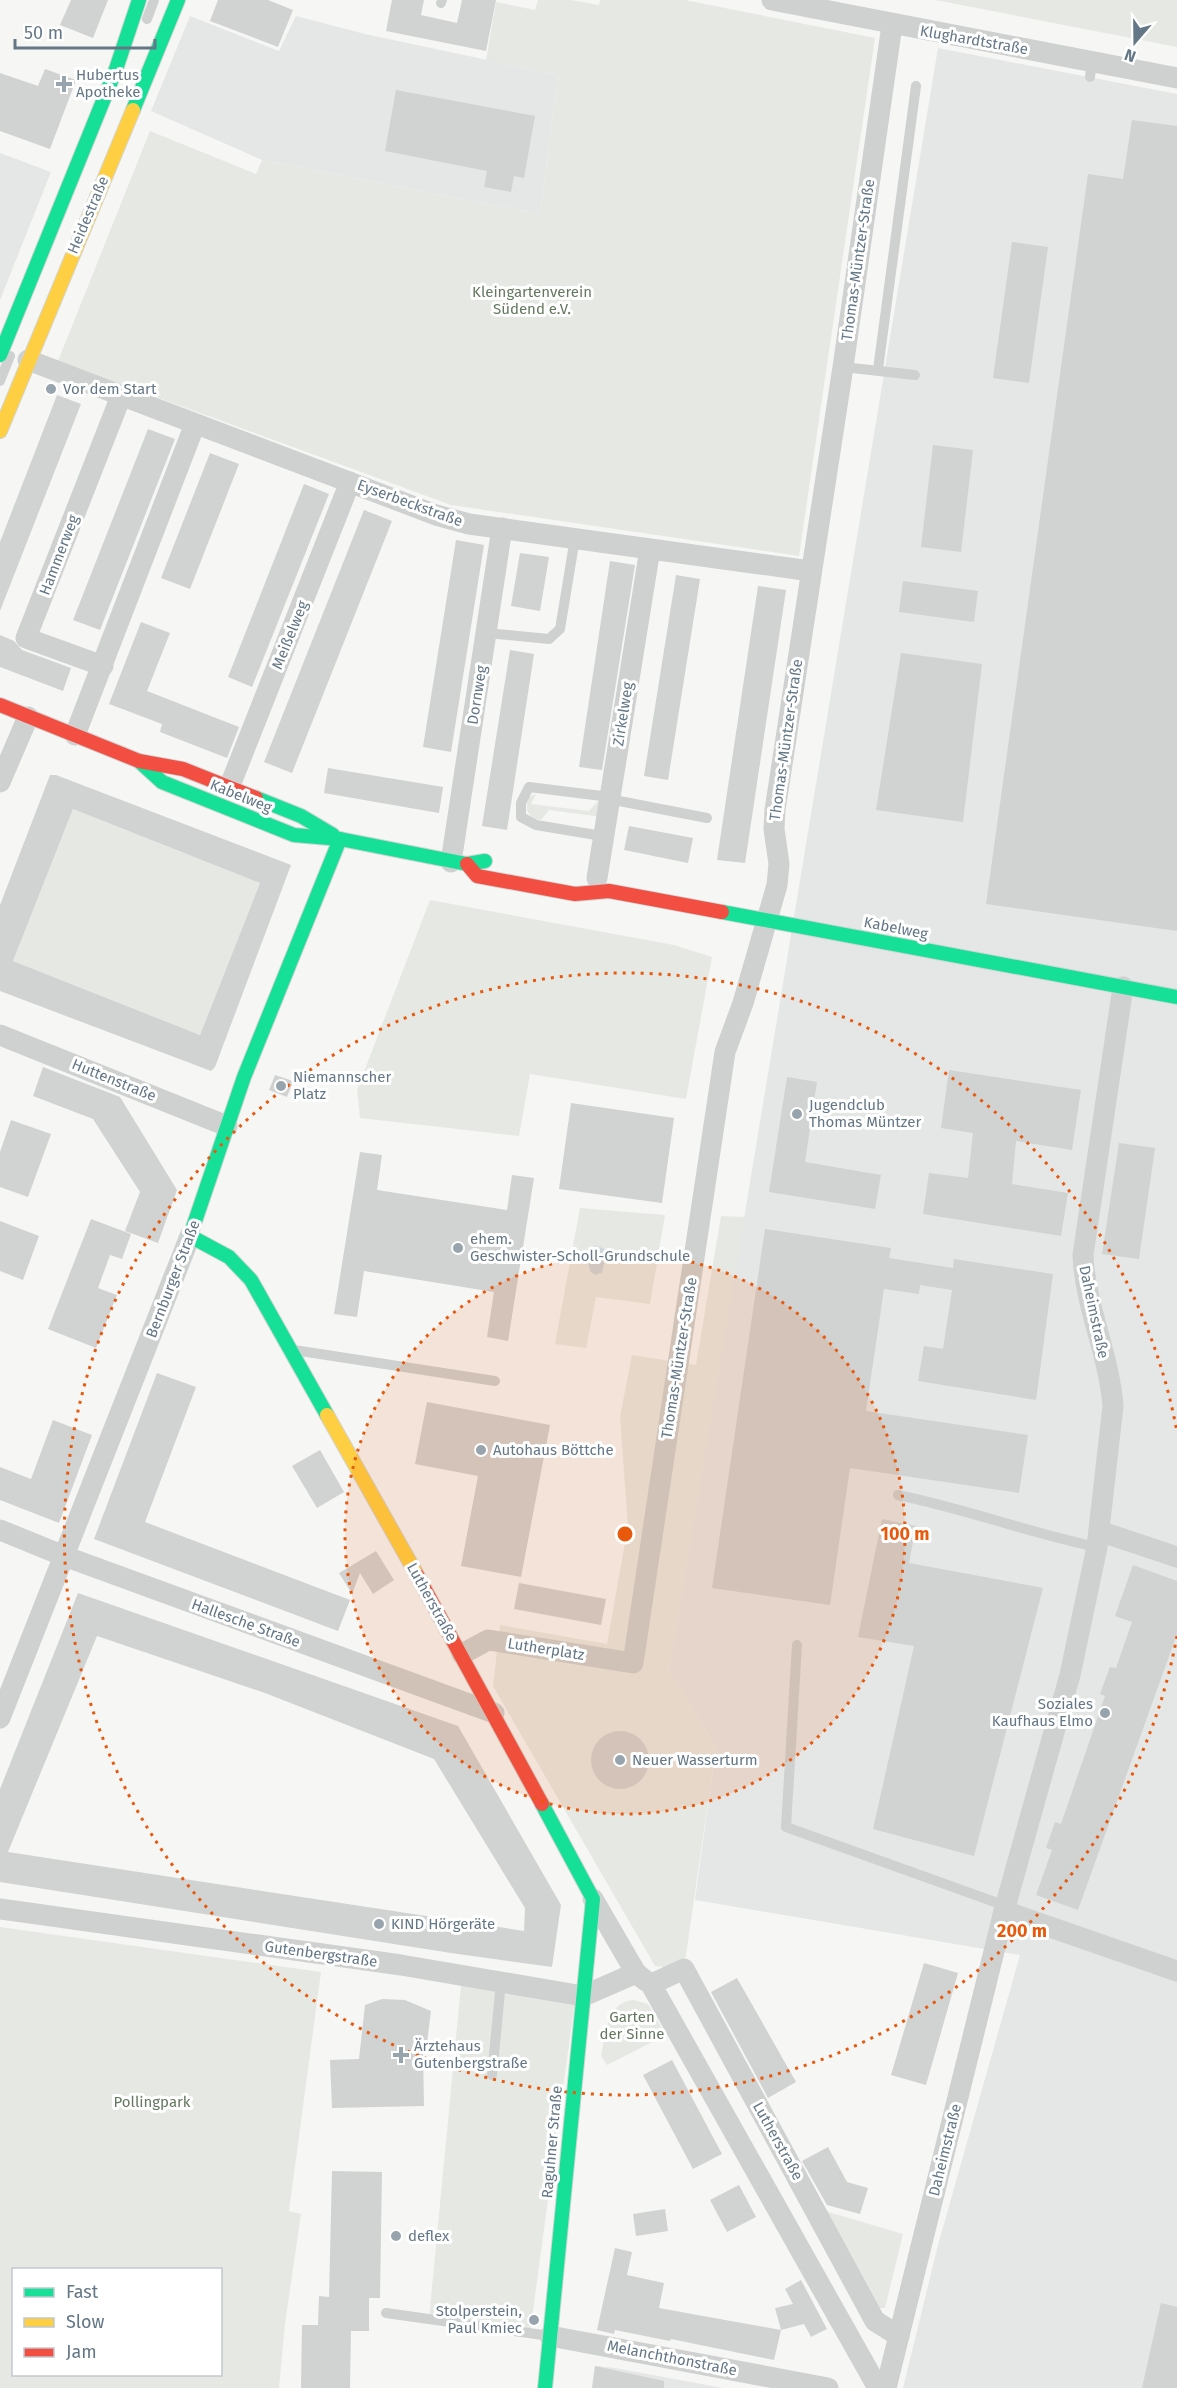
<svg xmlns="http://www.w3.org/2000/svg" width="1177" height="2388" font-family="'Fira Sans',sans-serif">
	<rect width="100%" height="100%" fill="#f6f6f5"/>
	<!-- built -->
	<g fill="#e5e6e6">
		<polygon points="190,16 279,51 296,16 365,34 558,75 540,214 262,160 151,111"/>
		<polygon points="938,48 1177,94 1177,2388 903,2388 938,2245 1020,1955 695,1900 716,1747 669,1671"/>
		<polygon points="0,153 51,172 0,300"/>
		<polygon points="595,2366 615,2368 723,2388 592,2388"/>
	</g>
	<!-- green -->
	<g fill="#e6e9e3" fill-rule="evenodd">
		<polygon points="538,0 571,0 599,5 600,0 685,0 875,38 799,556 451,505 58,361 150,131 256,174 262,160 540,214 558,75 486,60 496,2 535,10"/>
		<polygon points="935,0 1177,0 1177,47 946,2"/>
		<path d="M536,794L531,804L589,811L598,801L603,806V817L549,810L541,820L534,819C526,812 525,808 529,797Z"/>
		<polygon points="73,809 260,883 200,1035 13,961"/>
		<polygon points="430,900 674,945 712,957 686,1099 530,1074 519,1136 360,1118 357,1090"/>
		<polygon points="580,1208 665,1215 650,1304 596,1297 586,1348 555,1344"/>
		<polygon points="721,1216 745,1217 669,1671 716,1747 684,1969 655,1966 493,1686 500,1625 607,1644 628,1526 620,1417 632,1355 696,1365"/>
		<path d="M0,1927L321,1972L289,2211L301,2214L285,2324L279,2388H0ZM14,2270H220V2374H14Z"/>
		<polygon points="461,1985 575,2000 530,2333 429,2319"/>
		<path d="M634,2000L648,2004L666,2035L607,2065L601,2056C605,2036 607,2001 634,2000Z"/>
		<polygon points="822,2210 903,2234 885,2308 876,2308"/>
	</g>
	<!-- water -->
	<polygon fill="#d0d7da" points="595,1245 607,1250 602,1273 595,1275 590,1271 588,1261"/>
	<!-- building -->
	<g fill="#d1d2d2" fill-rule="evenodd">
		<polygon points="71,0 108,0 93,38 60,25"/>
		<polygon points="218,0 268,0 293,10 278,47 210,21"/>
		<polygon points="392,0 424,0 421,15 457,23 462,0 496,0 486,51 386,31"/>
		<polygon points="45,69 76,80 50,149 0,131 0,73 38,86"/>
		<polygon points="396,90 535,116 524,178 514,176 511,192 484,187 487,171 385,151"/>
		<polygon points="1132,120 1177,126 1177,931 986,904 1088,174 1123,179"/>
		<polygon points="1012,242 1048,247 1029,383 993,378"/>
		<polygon points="57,395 81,404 0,611 0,542"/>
		<polygon points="148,429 175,439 100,630 73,620"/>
		<polygon points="933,445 973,450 961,552 921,547"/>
		<polygon points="210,453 239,464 190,589 161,578"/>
		<polygon points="304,484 329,494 252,687 228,677"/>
		<polygon points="364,510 392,521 292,773 264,762"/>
		<polygon points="456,540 484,545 451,752 423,747"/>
		<polygon points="520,553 549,557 540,611 511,606"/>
		<polygon points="610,561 635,565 602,770 579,767"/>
		<polygon points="676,575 700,579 668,780 644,776"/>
		<polygon points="903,581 978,591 974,622 899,612"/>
		<polygon points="758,586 786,590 745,863 717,860"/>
		<polygon points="141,622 170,633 147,691 239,727 227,758 160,732 162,724 109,704"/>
		<polygon points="0,635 14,641 22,650 71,668 63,691 0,667"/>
		<polygon points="510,650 534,654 507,830 482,826"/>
		<polygon points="901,653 982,664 963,822 876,810"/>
		<polygon points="328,768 443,787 439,813 324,793"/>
		<path d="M50,775H56L291,865L215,1067L211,1071L0,991V905ZM73,809L260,883L200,1035L13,961Z"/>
		<polygon points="629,826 693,838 688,863 624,850"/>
		<polygon points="43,1067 120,1097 177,1190 158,1243 125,1231 140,1192 93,1119 33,1096"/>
		<polygon points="949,1070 1081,1090 1072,1150 1016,1141 1012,1184 1068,1193 1061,1236 923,1214 929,1173 968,1178 973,1133 941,1128"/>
		<polygon points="275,1075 293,1081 287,1097 269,1090"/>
		<polygon points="787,1077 817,1082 805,1162 881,1175 875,1209 769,1192"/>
		<polygon points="571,1103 674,1118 662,1203 559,1189"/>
		<polygon points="11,1120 51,1134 28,1197 0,1187 0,1152"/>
		<polygon points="1119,1143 1155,1148 1139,1259 1102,1254"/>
		<polygon points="360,1152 382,1155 377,1190 507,1210 512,1175 534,1178 508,1341 487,1337 494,1292 364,1271 357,1317 334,1314"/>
		<polygon points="91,1219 131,1234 122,1259 110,1255 98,1288 117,1295 96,1348 48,1329"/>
		<polygon points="0,1221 39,1236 23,1280 0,1271"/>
		<polygon points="765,1229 891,1248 889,1258 953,1268 954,1259 1053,1274 1036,1400 918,1381 924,1346 943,1349 952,1290 920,1285 919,1294 884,1289 866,1411 1028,1435 1019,1493 850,1468 830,1605 712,1588"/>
		<polygon points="157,1373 196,1387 145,1522 350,1600 338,1631 94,1539"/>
		<polygon points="427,1402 550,1425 521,1577 461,1566 478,1476 415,1464"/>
		<polygon points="53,1420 92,1435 59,1523 0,1500 0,1467 31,1479"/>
		<polygon points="320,1450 344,1492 317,1508 292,1466"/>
		<polygon points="882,1519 916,1526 909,1563 1043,1588 974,1856 873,1829 914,1646 858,1637"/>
		<polygon points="376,1551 394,1580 373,1594 360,1573 352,1594 339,1573"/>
		<polygon points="1133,1565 1177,1581 1177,1634 1078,1910 1036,1895 1052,1850 1046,1848 1055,1822 1061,1824 1105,1696 1100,1694 1110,1667 1116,1668 1132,1622 1115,1616"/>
		<polygon points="519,1583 606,1599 601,1625 514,1609"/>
		<path d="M78,1593L458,1726L561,1905L552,1967L451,1953L0,1882V1789ZM97,1636L265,1693L434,1759L525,1908L524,1931L8,1852Z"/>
		<circle cx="620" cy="1760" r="29"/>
		<polygon points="924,1963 958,1973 926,2085 891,2075"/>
		<polygon points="737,1978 796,2082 768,2098 711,1992"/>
		<polygon points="382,1999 405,2000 431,2011 426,2052 423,2052 424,2106 332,2108 330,2060 359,2059 365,2005"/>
		<polygon points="672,2060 722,2154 693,2169 643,2075"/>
		<polygon points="828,2147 847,2182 868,2188 860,2214 827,2205 802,2161"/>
		<polygon points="332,2171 382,2172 380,2298 369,2298 369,2331 351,2331 350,2388 301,2388 302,2325 318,2325 319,2296 329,2297"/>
		<polygon points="739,2185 756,2217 727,2232 710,2200"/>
		<polygon points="665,2209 668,2231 636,2236 633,2214"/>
		<polygon points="615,2248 632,2252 627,2275 664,2283 659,2308 781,2330 774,2360 671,2339 670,2341 615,2330 614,2334 597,2330"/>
		<polygon points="801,2280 827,2329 811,2337 804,2324 781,2330 775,2308 793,2304 785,2289"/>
		<polygon points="1161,2303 1177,2307 1177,2388 1142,2388"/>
		<polygon points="595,2366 664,2381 664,2388 592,2388"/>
	</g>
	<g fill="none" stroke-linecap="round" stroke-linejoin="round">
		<defs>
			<g id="fast">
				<polyline points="133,110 178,0"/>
				<polyline points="0,355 116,69 139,0"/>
				<polyline points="139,761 162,782 294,835 340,839 467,864 485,861"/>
				<polyline points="256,798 301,816 333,835"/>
				<polyline points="722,912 1177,997"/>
				<polyline points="327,1415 251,1280 229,1257 190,1236 244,1077 340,839"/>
				<polyline points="542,1804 593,1899 545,2388"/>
			</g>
			<g id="slow">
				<polyline points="0,431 133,110"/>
				<polyline points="327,1415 417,1575"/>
			</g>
			<g id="jam">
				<polyline points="0,705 139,761 183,769 256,798"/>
				<polyline points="467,864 477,876 575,894 609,891 722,912"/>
				<polyline points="417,1575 542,1804"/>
			</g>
		</defs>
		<!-- fast casing -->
		<use href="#fast" stroke="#d2d4d4" stroke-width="16"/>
		<!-- slow casing -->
		<use href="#slow" stroke="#d2d4d4" stroke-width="16"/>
		<!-- jam casing -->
		<use href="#jam" stroke="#d2d4d4" stroke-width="16"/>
		<!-- lane -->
		<g stroke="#cfd1d1" stroke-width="10">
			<polyline points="441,3 442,0"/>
			<polyline points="147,19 154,0"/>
			<polyline points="1090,77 1092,62"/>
			<polyline points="843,367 915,375"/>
			<polyline points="878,369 916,86"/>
			<polyline points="0,381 10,356"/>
			<polyline points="487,633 549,639 560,629 575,538"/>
			<polyline points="609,799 707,818"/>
			<polyline points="602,836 536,825 521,817 521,803 529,787 610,797"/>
			<polyline points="294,1350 495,1381"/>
			<path d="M898,1495C966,1509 1030,1533 1097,1547"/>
			<polyline points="797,1645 786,1827 1006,1906"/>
			<polyline points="492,2075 501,1982"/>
			<polyline points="386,2313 550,2336"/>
		</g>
		<!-- street -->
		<g stroke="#cfd1d1" stroke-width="21">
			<polyline points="772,0 1177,78"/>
			<polyline points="28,360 436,515 469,524 811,571"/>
			<polyline points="103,666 26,638 121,396"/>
			<polyline points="75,735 195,424"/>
			<polyline points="0,782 28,717"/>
			<polyline points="229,788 350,482"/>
			<polyline points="451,862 502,528"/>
			<polyline points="597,878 650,549"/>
			<polyline points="0,1035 227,1126"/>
			<polyline points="0,1530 64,1556 494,1713"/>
			<polyline points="1099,1531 1177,1557"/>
			<polyline points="462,1654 488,1640 633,1663 725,1052 743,1003 777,885 779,864 774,829 775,810 843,367 892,25"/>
			<polyline points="0,1718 190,1236"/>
			<polyline points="593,1899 636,1973 646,1981"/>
			<polyline points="0,1909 401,1965 583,1996 636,1973"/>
			<polyline points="1004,1911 1177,1971"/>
			<polyline points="550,2336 828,2388"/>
			<polyline points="878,2388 653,1988 656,1982 684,1969 875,2321 899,2336"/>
			<path d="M886,2388L1004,1911L1070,1675L1097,1547L1113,1406C1109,1354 1085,1306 1083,1255L1123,987"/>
		</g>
		<!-- fast -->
		<use href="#fast" stroke="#16e098" stroke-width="14"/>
		<!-- slow -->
		<use href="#slow" stroke="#ffcf43" stroke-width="14"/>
		<!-- jam -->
		<use href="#jam" stroke="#f24e42" stroke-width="14"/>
	</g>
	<!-- distance rings -->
	<circle cx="625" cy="1534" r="280" fill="#e8590c" fill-opacity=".12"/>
	<g fill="none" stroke="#e8590c" stroke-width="3" stroke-dasharray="3 6">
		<circle cx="625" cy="1534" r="280"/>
		<path d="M1177 1636A561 561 0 1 1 1177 1432"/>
	</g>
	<!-- markers -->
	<g fill="#97a3ad" stroke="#fff" stroke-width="2">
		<path d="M61 75h6v6h6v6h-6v6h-6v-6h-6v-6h6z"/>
		<circle cx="51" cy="389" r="6"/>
		<circle cx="281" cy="1086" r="6"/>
		<circle cx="797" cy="1114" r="6"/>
		<circle cx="458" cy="1248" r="6"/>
		<circle cx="481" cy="1450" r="6"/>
		<circle cx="1105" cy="1713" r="6"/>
		<circle cx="620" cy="1760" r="6"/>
		<circle cx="379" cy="1924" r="6"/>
		<path d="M398 2046h6v6h6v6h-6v6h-6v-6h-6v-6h6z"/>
		<circle cx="396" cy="2236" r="6"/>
		<circle cx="534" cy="2320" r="6"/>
	</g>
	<g text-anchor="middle" stroke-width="6" stroke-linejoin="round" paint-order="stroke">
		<!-- street labels -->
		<g font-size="15" fill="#647786" stroke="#fff">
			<text transform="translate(974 40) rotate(10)" y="5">Klughardtstraße</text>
			<text transform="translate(88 215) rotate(-67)" y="5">Heidestraße</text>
			<text transform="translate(858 260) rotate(-82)" y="5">Thomas-Müntzer-Straße</text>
			<text transform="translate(410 503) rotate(20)" y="5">Eyserbeckstraße</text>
			<text transform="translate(59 555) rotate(-69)" y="5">Hammerweg</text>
			<text transform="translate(290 635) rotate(-68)" y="5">Meißelweg</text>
			<text transform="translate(477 695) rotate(-81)" y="5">Dornweg</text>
			<text transform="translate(623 714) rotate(-81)" y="5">Zirkelweg</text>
			<text transform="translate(786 740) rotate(-82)" y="5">Thomas-Müntzer-Straße</text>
			<text transform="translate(241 796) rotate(22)" y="5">Kabelweg</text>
			<text transform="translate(896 928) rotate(11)" y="5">Kabelweg</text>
			<text transform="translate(114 1080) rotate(22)" y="5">Huttenstraße</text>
			<text transform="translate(173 1279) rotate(-69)" y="5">Bernburger Straße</text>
			<text transform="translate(1094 1312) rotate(78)" y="5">Daheimstraße</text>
			<text transform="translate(679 1358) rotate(-81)" y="5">Thomas-Müntzer-Straße</text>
			<text transform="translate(432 1602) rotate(61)" y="5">Lutherstraße</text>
			<text transform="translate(246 1623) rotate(20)" y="5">Hallesche Straße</text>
			<text transform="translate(546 1649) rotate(9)" y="5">Lutherplatz</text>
			<text transform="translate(321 1954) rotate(8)" y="5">Gutenbergstraße</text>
			<text transform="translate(778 2141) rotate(61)" y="5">Lutherstraße</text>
			<text transform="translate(552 2142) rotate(-85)" y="5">Raguhner Straße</text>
			<text transform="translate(945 2150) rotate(-76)" y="5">Daheimstraße</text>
			<text transform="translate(672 2358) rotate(11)" y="5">Melanchthonstraße</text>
		</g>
		<!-- poi labels -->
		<g font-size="15" fill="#647786" stroke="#fff" text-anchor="start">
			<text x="76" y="80">Hubertus<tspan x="76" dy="17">Apotheke</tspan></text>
			<text x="63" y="394">Vor dem Start</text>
			<text x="293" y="1082">Niemannscher<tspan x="293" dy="17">Platz</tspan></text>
			<text x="809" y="1110">Jugendclub<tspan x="809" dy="17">Thomas Müntzer</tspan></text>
			<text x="470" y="1244">ehem.<tspan x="470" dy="17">Geschwister-Scholl-Grundschule</tspan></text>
			<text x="493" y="1455">Autohaus Böttche</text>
			<text x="1093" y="1709" text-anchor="end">Soziales<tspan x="1093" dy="17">Kaufhaus Elmo</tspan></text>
			<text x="632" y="1765">Neuer Wasserturm</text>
			<text x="391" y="1929">KIND Hörgeräte</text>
			<text x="414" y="2051">Ärztehaus<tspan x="414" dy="17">Gutenbergstraße</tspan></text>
			<text x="408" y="2241">deflex</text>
			<text x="522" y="2316" text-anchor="end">Stolperstein,<tspan x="522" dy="17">Paul Kmiec</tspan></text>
		</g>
		<!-- park labels -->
		<g font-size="15" fill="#64785f" stroke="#fff">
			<text x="532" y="297">Kleingartenverein<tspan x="532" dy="17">Südend e.V.</tspan></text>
			<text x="632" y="2022">Garten<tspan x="632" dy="17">der Sinne</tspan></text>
			<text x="152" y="2107">Pollingpark</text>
		</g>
	</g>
	<circle cx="625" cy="1534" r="9" fill="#e8590c" stroke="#fff" stroke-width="3"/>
	<g font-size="18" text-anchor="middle" font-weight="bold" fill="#e8590c" stroke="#fff" stroke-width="6" stroke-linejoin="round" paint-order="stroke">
		<text x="905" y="1540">100 m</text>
		<text x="1022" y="1937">200 m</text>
	</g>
	<!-- legend -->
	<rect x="12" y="2268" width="210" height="108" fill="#ffffff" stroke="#c1c9cf" stroke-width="1.5"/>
	<rect x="24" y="2288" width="30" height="9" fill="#16e098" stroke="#c1c9cf" stroke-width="1.5"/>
	<text x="66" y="2298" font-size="18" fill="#647786">Fast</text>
	<rect x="24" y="2318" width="30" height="9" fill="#ffcf43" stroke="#c1c9cf" stroke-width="1.5"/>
	<text x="66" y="2328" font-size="18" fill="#647786">Slow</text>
	<rect x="24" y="2348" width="30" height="9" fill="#f24e42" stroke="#c1c9cf" stroke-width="1.5"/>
	<text x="66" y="2358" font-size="18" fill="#647786">Jam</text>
	<!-- north arrow -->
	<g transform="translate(1135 42) rotate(200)" stroke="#ffffff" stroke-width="4.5" paint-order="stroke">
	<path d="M0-4.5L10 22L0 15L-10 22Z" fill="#647786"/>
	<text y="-9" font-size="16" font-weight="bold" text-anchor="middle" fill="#647786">N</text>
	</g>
	<!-- scale -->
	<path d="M15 39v9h140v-9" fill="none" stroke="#647786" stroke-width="3"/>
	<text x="24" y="39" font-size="18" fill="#647786" stroke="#ffffff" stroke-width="4.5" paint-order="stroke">50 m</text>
</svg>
